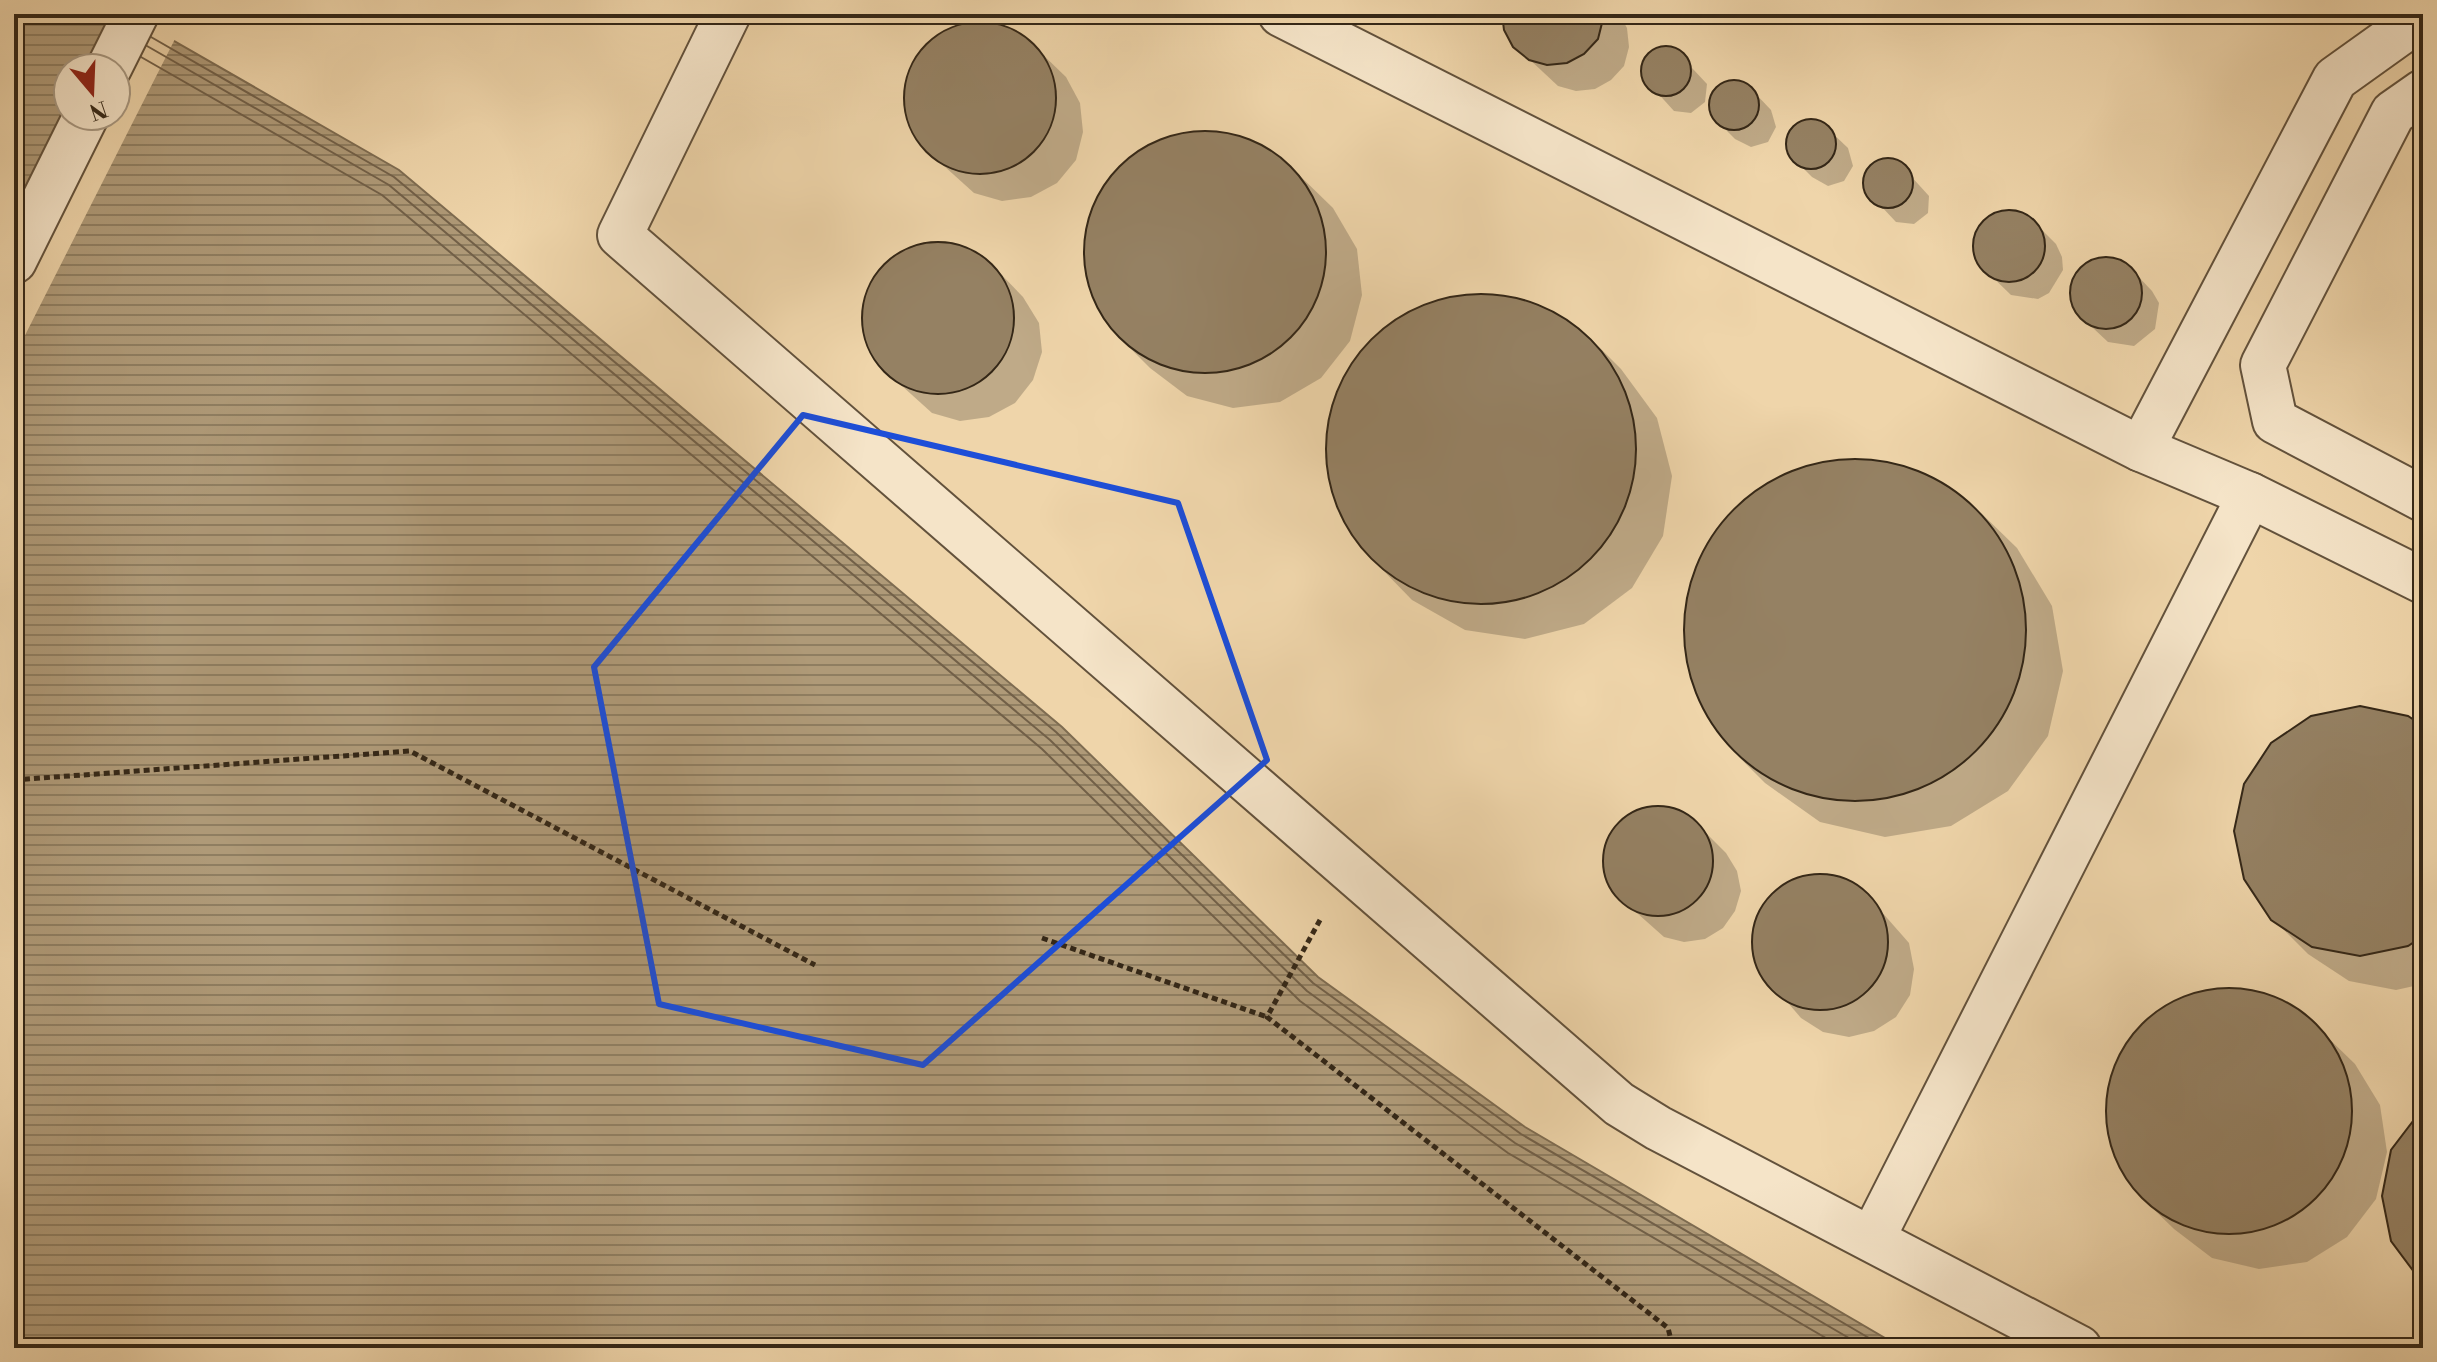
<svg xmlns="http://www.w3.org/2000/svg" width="2437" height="1362" font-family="'Libre Bodoni',serif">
	<defs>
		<pattern id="water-rules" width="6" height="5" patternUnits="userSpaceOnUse" patternTransform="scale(2)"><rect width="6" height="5" fill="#af9a78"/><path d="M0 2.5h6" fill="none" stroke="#8f7e61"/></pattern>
	</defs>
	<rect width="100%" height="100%" fill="#efd5aa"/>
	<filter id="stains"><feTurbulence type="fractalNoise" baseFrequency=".0025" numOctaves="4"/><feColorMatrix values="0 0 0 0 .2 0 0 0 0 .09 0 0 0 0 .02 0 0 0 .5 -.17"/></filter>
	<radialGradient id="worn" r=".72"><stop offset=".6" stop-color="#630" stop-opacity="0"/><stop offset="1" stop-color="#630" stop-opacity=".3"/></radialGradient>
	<!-- water -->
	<path fill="url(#water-rules)" stroke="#7e6c51" stroke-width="2" fill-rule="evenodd" d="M14,14H127L399,170L1062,727L1318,977L1525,1127L1902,1348H14ZM68,68H116V116H68Z"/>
	<!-- pier -->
	<polygon fill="#efd5aa" points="138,16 176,37 14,357 14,262 88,116 116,116 116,68"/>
	<!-- shadow -->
	<g fill="#0003">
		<polygon points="1416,14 1459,14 1433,19"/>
		<polygon points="1504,14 1619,14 1627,28 1629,47 1624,66 1611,80 1595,89 1576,91 1558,86 1515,46"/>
		<polygon points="986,24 1015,31 1038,50 1066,77 1080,103 1083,132 1076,160 1057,183 1031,197 1002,201 974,193 923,147 908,121 905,92 913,64 931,41 957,27"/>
		<polygon points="1659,50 1677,52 1707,84 1705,102 1691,113 1674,111 1644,78 1645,60"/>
		<polygon points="1736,83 1753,91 1771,110 1776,127 1768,142 1751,147 1735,139 1716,120 1711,103 1720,88"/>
		<polygon points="1813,121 1829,130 1848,148 1853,166 1844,181 1828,186 1812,177 1793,158 1788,141 1796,126"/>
		<polygon points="1214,132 1259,143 1297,173 1333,208 1357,249 1362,295 1350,341 1321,378 1280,402 1233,408 1187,396 1150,368 1114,332 1091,291 1085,244 1097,199 1126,161 1167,137"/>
		<polygon points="1882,162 1899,163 1929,196 1928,213 1914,224 1896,222 1866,190 1868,173"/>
		<polygon points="2015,212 2037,225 2056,244 2062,257 2063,270 2049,293 2038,299 2011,295 1982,267 1975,242 1988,219"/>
		<polygon points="945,243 973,251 996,269 1023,297 1039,323 1042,352 1033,380 1015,403 989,417 960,421 932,413 881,367 867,341 863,312 871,284 890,261 915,247"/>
		<polygon points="2111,258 2134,272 2152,291 2159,303 2155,329 2134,346 2108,342 2078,314 2071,288 2084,265"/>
		<polygon points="1473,294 1533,303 1585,333 1621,369 1657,418 1672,476 1663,536 1632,588 1584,624 1525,639 1465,630 1412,600 1377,564 1340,516 1325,457 1334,398 1365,345 1414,309"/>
		<polygon points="1861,459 1927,474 1981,513 2017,548 2052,606 2063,671 2048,736 2008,791 1951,826 1885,837 1820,822 1765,783 1729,747 1694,690 1684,625 1699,559 1738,505 1795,470"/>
		<polygon points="2423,728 2423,984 2396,990 2349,981 2308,954 2272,918"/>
		<polygon points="1661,808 1681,812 1698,825 1726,853 1737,871 1741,891 1735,911 1723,928 1705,939 1684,942 1664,937 1619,897 1608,880 1605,859 1610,838 1622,821 1640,811"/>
		<polygon points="1819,876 1844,880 1866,894 1909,943 1914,969 1910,995 1896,1017 1874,1031 1849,1037 1823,1032 1801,1018 1758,968 1752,943 1757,918 1772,896 1793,881"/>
		<polygon points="2234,990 2281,1000 2319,1029 2355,1064 2380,1105 2387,1152 2376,1199 2347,1237 2307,1262 2259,1269 2212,1258 2174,1229 2138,1194 2113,1153 2106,1106 2118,1059 2146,1021 2187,996"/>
	</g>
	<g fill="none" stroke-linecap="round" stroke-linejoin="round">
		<!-- shore -->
		<g stroke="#726048" stroke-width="2">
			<polyline points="151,37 394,177 1056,732 1313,983 1521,1134 1886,1348"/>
			<polyline points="147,46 389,185 1050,740 1307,991 1515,1143 1866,1348"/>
			<polyline points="141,57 382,195 1042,749 1300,1001 1508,1153 1843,1348"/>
		</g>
	</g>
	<!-- building -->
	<g fill="#958163" stroke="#342717" stroke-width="2">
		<polygon points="1502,14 1602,14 1603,19 1598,39 1584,54 1567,63 1547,65 1529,60 1513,47 1504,30"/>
		<circle cx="980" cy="98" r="76"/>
		<circle cx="1666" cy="71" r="25"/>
		<circle cx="1734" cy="105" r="25"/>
		<circle cx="1811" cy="144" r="25"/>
		<circle cx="1205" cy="252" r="121"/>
		<circle cx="1888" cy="183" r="25"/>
		<circle cx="2009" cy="246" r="36"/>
		<circle cx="938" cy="318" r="76"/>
		<circle cx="2106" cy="293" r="36"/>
		<circle cx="1481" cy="449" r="155"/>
		<circle cx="1855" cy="630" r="171"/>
		<polygon points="2360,706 2408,716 2423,726 2423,936 2408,946 2360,956 2312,947 2271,920 2244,879 2234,831 2244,784 2271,743 2311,716"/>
		<circle cx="1658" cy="861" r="55"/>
		<circle cx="1820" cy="942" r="68"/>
		<circle cx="2229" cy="1111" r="123"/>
		<polygon points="2423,1108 2423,1284 2391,1241 2382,1196 2391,1150"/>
	</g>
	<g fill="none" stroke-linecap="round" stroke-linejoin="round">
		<defs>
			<g id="minor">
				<polyline points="728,14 620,235 1619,1104 1658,1128 2079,1348"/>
				<polyline points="1281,14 2141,449 2250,495 2423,581"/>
				<polyline points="109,68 136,14"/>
				<polyline points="2423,92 2393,113 2263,365 2275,421 2423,499"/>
				<polyline points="14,261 86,116"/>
				<polyline points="2141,449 2335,79 2423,16"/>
				<polyline points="1872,1239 2250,495"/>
			</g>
		</defs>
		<!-- minor casing -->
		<use href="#minor" stroke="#63523c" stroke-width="48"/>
		<!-- path -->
		<g stroke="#342717" stroke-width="5" stroke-dasharray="6 4" stroke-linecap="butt">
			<polyline points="14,780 410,751 815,965"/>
			<polyline points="1320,920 1267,1017 1668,1328 1673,1348"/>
			<polyline points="1042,938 1267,1017"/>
		</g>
		<!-- minor -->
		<use href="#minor" stroke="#f5e4c8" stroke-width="44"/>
	</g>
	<!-- marked area -->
	<path fill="none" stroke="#1d4ed8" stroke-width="6" stroke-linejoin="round" d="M803,415L1178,503L1267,760L923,1065L659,1004L594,667Z"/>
	<!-- margin -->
	<rect width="2437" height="1362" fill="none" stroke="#efd5aa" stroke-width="48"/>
	<rect x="16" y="16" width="2405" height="1330" fill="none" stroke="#342717" stroke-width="4"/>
	<rect x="24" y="24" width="2389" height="1314" fill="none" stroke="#342717" stroke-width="2"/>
	<!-- north arrow -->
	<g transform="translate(92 92) rotate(161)"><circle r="38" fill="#f5e4c8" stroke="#a89881" stroke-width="2"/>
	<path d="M0-6L14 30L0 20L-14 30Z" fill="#8f2418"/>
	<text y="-12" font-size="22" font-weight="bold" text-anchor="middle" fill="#342717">N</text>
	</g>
	<rect width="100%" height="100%" filter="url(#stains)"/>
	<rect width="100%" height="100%" fill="url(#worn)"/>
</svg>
